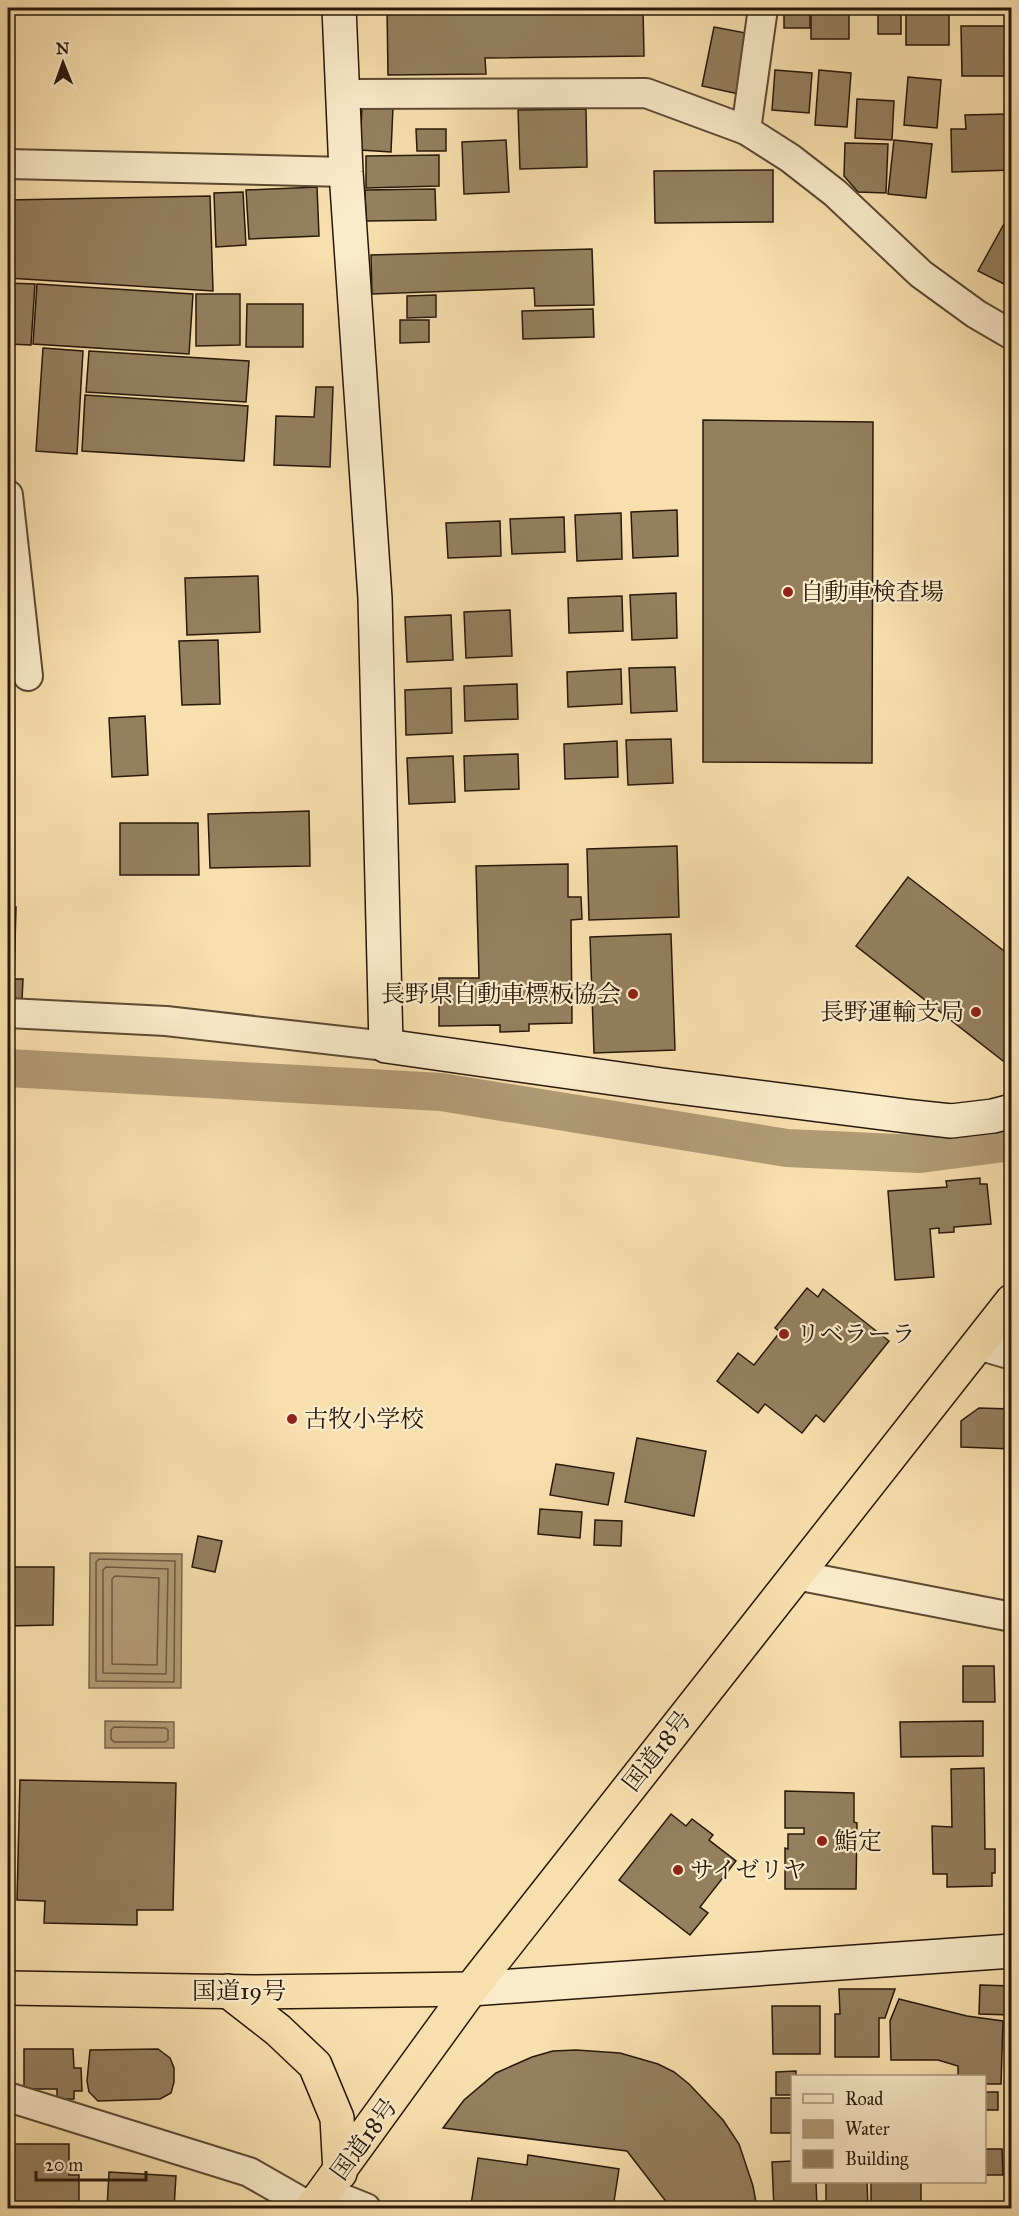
<svg xmlns="http://www.w3.org/2000/svg" width="1019" height="2216" font-family="'IM FELL Great Primer','Noto Serif JP',serif">
	<rect width="100%" height="100%" fill="#f8e0ae"/>
	<filter id="stains"><feTurbulence type="fractalNoise" baseFrequency=".00333" numOctaves="4"/><feColorMatrix values="0 0 0 0 .2 0 0 0 0 .09 0 0 0 0 .02 0 0 0 .5 -.17"/></filter>
	<radialGradient id="worn" r=".72"><stop offset=".6" stop-color="#630" stop-opacity="0"/><stop offset="1" stop-color="#630" stop-opacity=".3"/></radialGradient>
	<!-- water -->
	<g fill="#b19c76" stroke="#7a674b" stroke-width="1.5">
		<polygon points="90,1553 182,1554 181,1688 89,1688"/>
		<polygon points="105,1721 174,1722 174,1748 105,1748"/>
	</g>
	<g fill="none" stroke-linecap="round" stroke-linejoin="round">
		<!-- shore -->
		<g stroke="#6c5a40" stroke-width="1.5">
			<polygon points="99,1559 175,1561 174,1682 96,1681 96,1562"/>
			<polygon points="106,1567 168,1569 166,1674 103,1673 103,1570"/>
			<polygon points="115,1576 159,1578 157,1665 112,1664 112,1579"/>
			<polygon points="114,1727 166,1728 168,1730 168,1740 165,1742 114,1742 111,1739 111,1730"/>
		</g>
		<!-- canal -->
		<polyline stroke="#b19c76" stroke-width="38" points="8,1068 441,1092 787,1148 920,1154 1012,1142"/>
	</g>
	<!-- building -->
	<g fill="#94805f" stroke="#28180a" stroke-width="1.5">
		<polygon points="387,8 643,8 644,56 485,58 486,74 388,75"/>
		<rect x="784" y="8" width="26" height="20"/>
		<rect x="811" y="8" width="38" height="31"/>
		<rect x="878" y="8" width="23" height="26"/>
		<rect x="906" y="8" width="43" height="37"/>
		<polygon points="961,26 1012,26 1012,76 962,76"/>
		<polygon points="714,27 751,34 739,94 702,86"/>
		<polygon points="775,70 812,73 809,113 772,110"/>
		<polygon points="819,70 851,73 847,127 815,125"/>
		<polygon points="908,77 941,80 937,128 904,125"/>
		<polygon points="857,99 894,101 892,140 855,138"/>
		<polygon points="362,106 393,107 391,152 360,150"/>
		<polygon points="586,109 587,167 520,169 518,110"/>
		<polygon points="1008,114 1008,121 1012,121 1012,170 952,172 951,129 966,129 965,115"/>
		<polygon points="416,129 446,129 446,151 417,151"/>
		<polygon points="506,140 509,192 464,194 462,142"/>
		<polygon points="894,140 932,144 926,198 888,194"/>
		<polygon points="845,143 888,144 886,193 858,192 844,176"/>
		<polygon points="439,155 439,186 366,188 366,156"/>
		<polygon points="773,170 773,222 655,223 654,171"/>
		<polygon points="317,187 319,236 249,239 246,190"/>
		<polygon points="435,189 436,220 366,221 365,190"/>
		<polygon points="243,192 246,245 216,247 214,193"/>
		<polygon points="210,196 213,291 8,278 8,200"/>
		<polygon points="1004,224 1012,228 1012,288 978,271"/>
		<polygon points="592,249 594,305 535,306 534,288 372,294 371,255"/>
		<polygon points="8,283 35,284 31,345 8,344"/>
		<polygon points="37,284 193,294 189,354 33,344"/>
		<polygon points="196,294 240,294 240,345 196,346"/>
		<polygon points="436,295 436,317 407,318 407,296"/>
		<polygon points="247,304 303,304 303,347 246,347"/>
		<polygon points="593,309 594,337 523,339 522,311"/>
		<polygon points="400,320 429,320 429,342 400,343"/>
		<polygon points="43,348 83,351 77,454 36,451"/>
		<polygon points="89,351 249,361 246,402 86,392"/>
		<polygon points="316,387 333,387 330,467 274,465 276,416 314,417"/>
		<polygon points="85,395 248,406 244,461 82,451"/>
		<polygon points="703,420 873,422 872,763 703,762"/>
		<polygon points="677,510 678,556 633,558 631,512"/>
		<polygon points="621,513 622,559 577,561 575,515"/>
		<polygon points="564,517 565,552 512,554 510,519"/>
		<polygon points="500,521 501,556 448,558 446,523"/>
		<polygon points="258,576 260,632 187,635 185,578"/>
		<polygon points="676,593 677,638 632,640 630,595"/>
		<polygon points="622,596 623,631 569,633 568,598"/>
		<polygon points="510,610 512,656 466,658 464,612"/>
		<polygon points="451,615 453,660 407,662 405,617"/>
		<polygon points="218,640 220,704 182,705 179,641"/>
		<polygon points="675,667 677,711 631,713 629,668"/>
		<polygon points="621,669 622,704 568,707 567,672"/>
		<polygon points="517,684 518,719 465,721 464,686"/>
		<polygon points="451,688 452,733 406,735 405,690"/>
		<polygon points="145,716 148,775 112,777 109,718"/>
		<polygon points="671,739 673,783 628,785 626,740"/>
		<polygon points="617,741 618,777 565,779 564,744"/>
		<polygon points="518,754 519,789 465,791 464,756"/>
		<polygon points="453,756 455,802 409,804 407,758"/>
		<polygon points="309,811 310,866 210,868 208,814"/>
		<polygon points="120,823 198,823 199,875 120,875"/>
		<polygon points="677,846 679,917 589,920 587,849"/>
		<polygon points="568,864 568,897 581,897 582,919 571,920 572,1023 529,1024 529,1031 500,1032 500,1025 439,1026 439,978 479,978 476,866"/>
		<polygon points="908,877 1012,957 1012,1068 856,946"/>
		<polygon points="8,907 16,907 14,979 23,979 22,1000 8,999"/>
		<polygon points="671,934 675,1050 594,1053 590,937"/>
		<polygon points="980,1178 980,1184 987,1184 991,1224 954,1227 954,1232 939,1233 939,1228 930,1229 934,1277 895,1280 888,1191 947,1187 946,1181"/>
		<polygon points="807,1288 818,1297 823,1289 889,1341 824,1422 816,1415 802,1433 765,1404 758,1413 717,1381 738,1353 754,1365 780,1332 775,1328"/>
		<polygon points="979,1408 1012,1409 1012,1449 961,1447 961,1421"/>
		<polygon points="637,1438 706,1451 694,1516 625,1502"/>
		<polygon points="556,1464 614,1473 608,1505 550,1495"/>
		<polygon points="540,1509 582,1512 580,1538 538,1534"/>
		<polygon points="595,1520 622,1521 621,1546 594,1545"/>
		<polygon points="198,1536 222,1541 215,1572 192,1567"/>
		<polygon points="8,1567 54,1567 53,1625 8,1626"/>
		<polygon points="963,1666 994,1666 995,1702 963,1702"/>
		<polygon points="983,1721 983,1756 901,1757 900,1722"/>
		<polygon points="8,1766 13,1766 9,1925 8,1925"/>
		<polygon points="984,1768 985,1849 995,1849 995,1873 992,1873 992,1886 947,1887 947,1874 933,1874 932,1826 952,1827 951,1769"/>
		<polygon points="20,1780 176,1783 173,1910 137,1910 137,1925 44,1923 45,1901 17,1900"/>
		<polygon points="785,1791 854,1793 854,1822 857,1823 856,1889 785,1889 785,1848 788,1849 788,1834 804,1834 804,1828 785,1828"/>
		<polygon points="671,1814 686,1826 692,1819 713,1835 709,1840 736,1861 700,1907 708,1913 690,1935 619,1880"/>
		<polygon points="980,1985 1012,1986 1012,2015 979,2014"/>
		<polygon points="839,1989 895,1989 885,2018 879,2018 879,2057 835,2057 835,2014 840,2014"/>
		<polygon points="899,1999 967,2016 1003,2021 1001,2084 984,2084 984,2076 958,2076 958,2066 938,2060 891,2060 890,2021"/>
		<polygon points="772,2006 820,2006 820,2054 773,2054"/>
		<polygon points="24,2049 73,2049 74,2068 81,2068 82,2091 74,2091 74,2099 57,2099 57,2089 24,2089"/>
		<polygon points="158,2049 170,2058 174,2068 174,2082 171,2093 160,2099 98,2101 89,2092 87,2081 90,2050"/>
		<polygon points="576,2050 620,2053 658,2064 674,2072 689,2084 723,2120 739,2144 753,2186 757,2208 671,2208 627,2151 443,2128 464,2100 496,2073 532,2057 553,2051"/>
		<polygon points="796,2071 796,2076 792,2076 792,2095 776,2095 776,2072"/>
		<rect x="984" y="2092" width="14" height="18"/>
		<rect x="771" y="2098" width="21" height="35"/>
		<polygon points="11,2144 69,2144 69,2175 79,2175 79,2208 8,2208"/>
		<polygon points="984,2149 1002,2149 1003,2175 984,2175"/>
		<polygon points="528,2155 619,2169 613,2208 490,2208 471,2205 478,2158 527,2165"/>
		<polygon points="792,2161 792,2182 816,2182 817,2208 774,2208 772,2162"/>
		<polygon points="109,2172 176,2176 174,2208 107,2208"/>
		<polygon points="826,2182 867,2182 868,2208 826,2208"/>
		<rect x="871" y="2182" width="50" height="22"/>
	</g>
	<g fill="none" stroke-linecap="round" stroke-linejoin="round">
		<defs>
			<g id="street">
				<polyline points="345,94 646,93 746,130 790,158 835,193 921,274 976,314 1012,335"/>
				<polyline points="746,130 763,8"/>
				<polyline points="8,164 346,172"/>
				<polyline points="8,495 28,676"/>
				<polyline points="8,1013 166,1021 386,1046"/>
				<polyline points="978,1345 1012,1355"/>
				<polyline points="796,1575 1012,1617"/>
				<polyline points="8,2097 249,2172 312,2208"/>
				<polyline points="326,2192 366,2208"/>
			</g>
			<g id="secondary">
				<polyline points="339,8 346,172 375,598 386,1046 662,1085 906,1116 951,1121 993,1116 1012,1111"/>
				<polyline points="471,1989 1012,1951"/>
			</g>
			<g id="highway">
				<polyline points="8,1988 255,1992 471,1989"/>
				<polyline points="228,1991 278,2030 315,2065 337,2118 340,2173"/>
				<polyline points="312,2208 471,1989 1012,1301"/>
			</g>
		</defs>
		<!-- street casing -->
		<use href="#street" stroke="#5c4a33" stroke-width="32"/>
		<!-- secondary casing -->
		<use href="#secondary" stroke="#28180a" stroke-width="36"/>
		<!-- highway casing -->
		<use href="#highway" stroke="#28180a" stroke-width="36"/>
		<!-- street -->
		<use href="#street" stroke="#faebca" stroke-width="28"/>
		<!-- secondary -->
		<use href="#secondary" stroke="#faebca" stroke-width="33"/>
		<!-- highway -->
		<use href="#highway" stroke="#f8e0ae" stroke-width="33"/>
	</g>
	<!-- markers -->
	<g fill="#8f2418" stroke="#faebca" stroke-width="2">
		<circle cx="788" cy="592" r="6"/>
		<circle cx="633" cy="994" r="6"/>
		<circle cx="976" cy="1012" r="6"/>
		<circle cx="784" cy="1334" r="6"/>
		<circle cx="292" cy="1419" r="6"/>
		<circle cx="822" cy="1841" r="6"/>
		<circle cx="678" cy="1870" r="6"/>
	</g>
	<g text-anchor="middle" stroke-width="4.5" stroke-linejoin="round" paint-order="stroke">
		<!-- poi labels -->
		<g font-size="24" fill="#28180a" stroke="#faebca" text-anchor="start">
			<text x="800" y="600">自動車検査場</text>
			<text x="621" y="1002" text-anchor="end">長野県自動車標板協会</text>
			<text x="964" y="1020" text-anchor="end">長野運輸支局</text>
			<text x="796" y="1342">リベラーラ</text>
			<text x="304" y="1427">古牧小学校</text>
			<text x="834" y="1849">鮨定</text>
			<text x="690" y="1878">サイゼリヤ</text>
		</g>
		<!-- street labels -->
		<g font-size="24" fill="#28180a" stroke="#faebca">
			<text transform="translate(657 1751) rotate(-52)" y="8">国道18号</text>
			<text x="239" y="1999">国道19号</text>
			<text transform="translate(364 2139) rotate(-54)" y="8">国道18号</text>
		</g>
	</g>
	<!-- margin -->
	<rect width="1019" height="2216" fill="none" stroke="#f8e0ae" stroke-width="30"/>
	<rect x="9" y="9" width="1001" height="2198" fill="none" stroke="#28180a" stroke-width="3"/>
	<rect x="15" y="15" width="989" height="2186" fill="none" stroke="#28180a" stroke-width="1.5"/>
	<!-- legend -->
	<rect x="791" y="2075" width="195" height="108" fill="#faebca" stroke="#a6977d" stroke-width="1.5"/>
	<rect x="803" y="2094" width="30" height="9" fill="#faebca" stroke="#a6977d" stroke-width="1.5"/>
	<text x="845" y="2105" font-size="18" fill="#28180a">Road</text>
	<rect x="803" y="2120" width="30" height="18" fill="#b19c76" stroke="#a6977d" stroke-width="1.5"/>
	<text x="845" y="2135" font-size="18" fill="#28180a">Water</text>
	<rect x="803" y="2150" width="30" height="18" fill="#94805f" stroke="#a6977d" stroke-width="1.5"/>
	<text x="845" y="2165" font-size="18" fill="#28180a">Building</text>
	<!-- north arrow -->
	<g transform="translate(63 63) rotate(359)" stroke="#faebca" stroke-width="4.5" paint-order="stroke">
	<path d="M0-4.5L10 22L0 15L-10 22Z" fill="#28180a"/>
	<text y="-9" font-size="16" font-weight="bold" text-anchor="middle" fill="#28180a">N</text>
	</g>
	<!-- scale -->
	<path d="M36 2171v9h110v-9" fill="none" stroke="#28180a" stroke-width="3"/>
	<text x="45" y="2171" font-size="18" fill="#28180a" stroke="#faebca" stroke-width="4.5" paint-order="stroke">20 m</text>
	<rect width="100%" height="100%" filter="url(#stains)"/>
	<rect width="100%" height="100%" fill="url(#worn)"/>
</svg>
